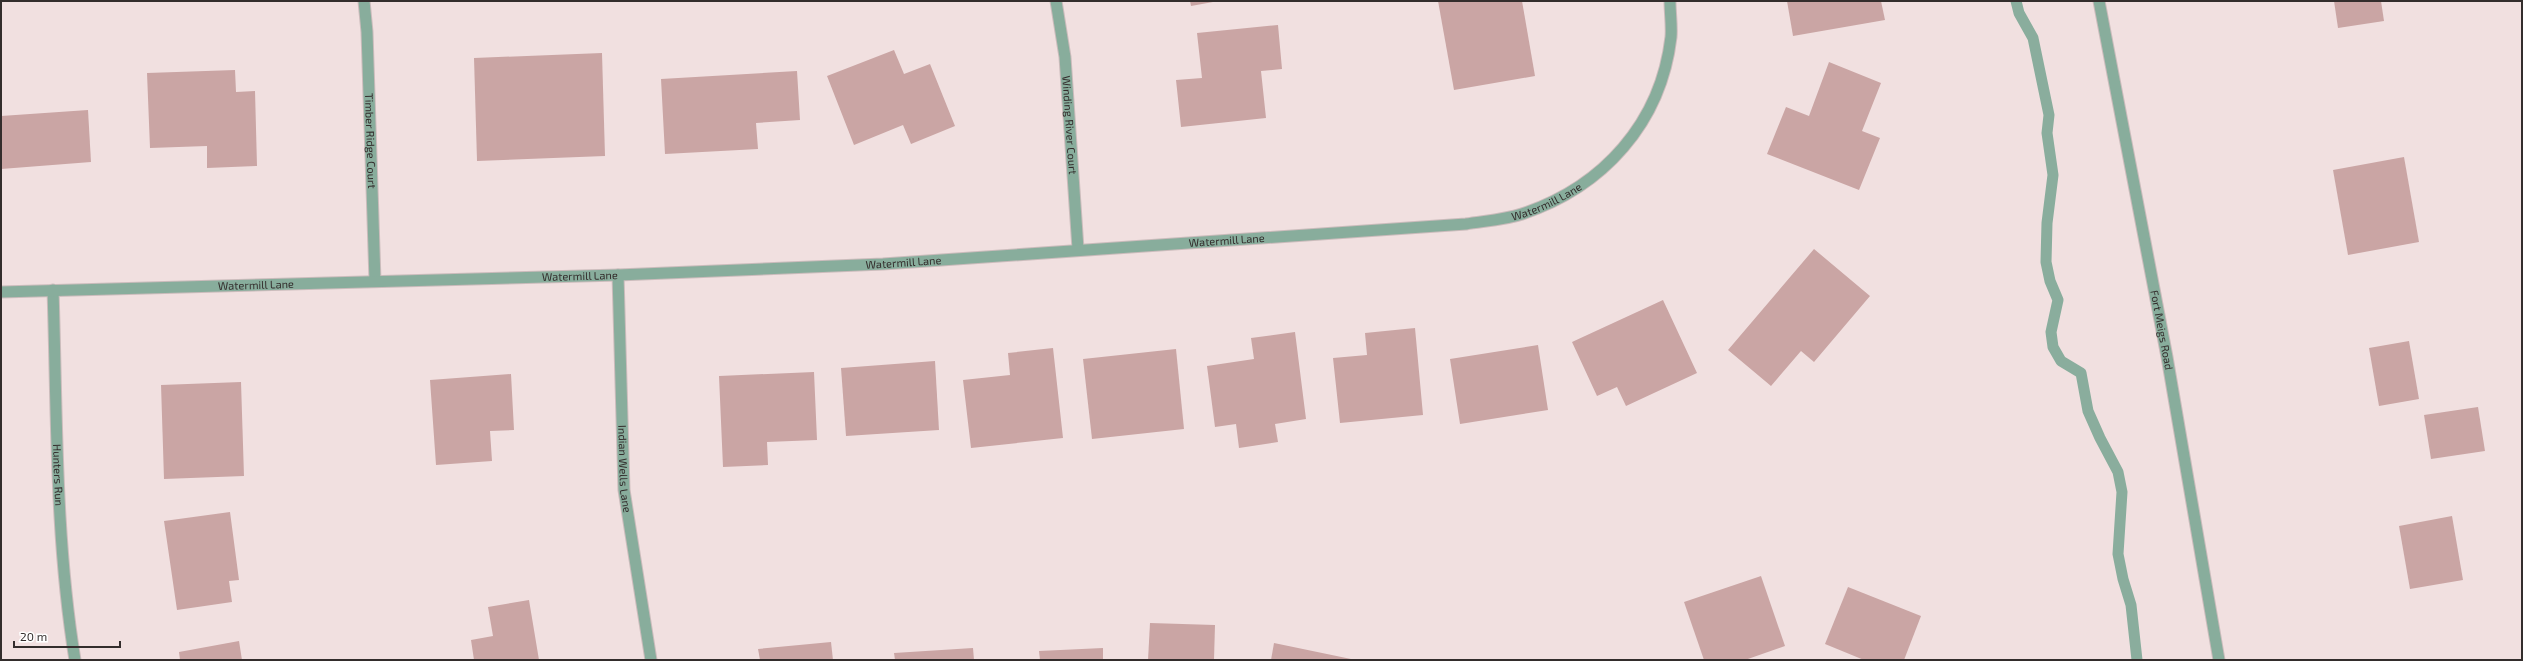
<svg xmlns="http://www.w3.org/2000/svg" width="2523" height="661" font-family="'Exo 2',sans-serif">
	<rect width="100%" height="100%" fill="#f1e0e0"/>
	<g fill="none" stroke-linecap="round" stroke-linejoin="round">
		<!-- stream -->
		<polyline stroke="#8aad9d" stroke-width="11" points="2016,1 2019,13 2033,38 2049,115 2047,133 2053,175 2047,223 2046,262 2050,281 2058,300 2051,332 2053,347 2061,361 2081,373 2088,411 2100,438 2118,472 2122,492 2118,554 2123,579 2131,605 2137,660"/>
	</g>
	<!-- building -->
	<g fill="#caa5a4">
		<polygon points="1190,1 1213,1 1213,2 1191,6"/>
		<polygon points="1438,1 1522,1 1535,76 1454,90"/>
		<polygon points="1787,1 1881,1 1885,20 1793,36"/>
		<polygon points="2334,1 2381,1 2384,21 2338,28"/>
		<polygon points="1278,25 1282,69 1261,71 1266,118 1181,127 1176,80 1202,78 1197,33"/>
		<polygon points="894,50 904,74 930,64 955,126 911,144 903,125 854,145 827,76"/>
		<polygon points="602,53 605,156 477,161 474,58"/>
		<polygon points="1829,62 1881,83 1862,131 1880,138 1859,190 1767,154 1786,107 1809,116"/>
		<polygon points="235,70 236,92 255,91 257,166 207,168 207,146 150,148 147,73"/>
		<polygon points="797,71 800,120 756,123 758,149 665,154 661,79"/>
		<polygon points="88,110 91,162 1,169 1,116"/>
		<polygon points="2404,157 2419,242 2348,255 2333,170"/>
		<polygon points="1814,249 1870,296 1814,362 1801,351 1771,386 1728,350"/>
		<polygon points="1663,300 1697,373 1626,406 1617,387 1597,396 1572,342"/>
		<polygon points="1415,328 1423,415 1340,423 1333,358 1367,355 1365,333"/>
		<polygon points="1295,332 1306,419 1275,424 1278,442 1239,448 1236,424 1215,427 1207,366 1254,359 1251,338"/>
		<polygon points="2409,341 2419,399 2379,406 2369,348"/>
		<polygon points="1538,345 1548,410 1460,424 1450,359"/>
		<polygon points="1053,348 1063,438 971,448 963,380 1010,375 1008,353"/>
		<polygon points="1176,349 1184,429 1092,439 1083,359"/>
		<polygon points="935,361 939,430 846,436 841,368"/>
		<polygon points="814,372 817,440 767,442 768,465 723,467 719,376"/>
		<polygon points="511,374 514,430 490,431 492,461 436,465 430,380"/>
		<polygon points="241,382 244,476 164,479 161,385"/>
		<polygon points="2478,407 2485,451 2431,459 2424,415"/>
		<polygon points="230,512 239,580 229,581 232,602 177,610 164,521"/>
		<polygon points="2452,516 2463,580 2410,589 2399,526"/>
		<polygon points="1761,576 1785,646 1745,660 1704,660 1684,602"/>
		<polygon points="1848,587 1921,616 1904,660 1864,660 1825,644"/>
		<polygon points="529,600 539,660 474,660 471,640 493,636 488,607"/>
		<polygon points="1150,623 1215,625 1214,660 1148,660"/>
		<polygon points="239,641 242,660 180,660 179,652"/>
		<polygon points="831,642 833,660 760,660 758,649"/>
		<polygon points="1274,643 1351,659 1350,660 1271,660"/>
		<polygon points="973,648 974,660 895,660 894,653"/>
		<polygon points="1103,648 1103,660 1040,660 1039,651"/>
	</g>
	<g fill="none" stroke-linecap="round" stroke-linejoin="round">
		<defs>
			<g id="minor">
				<path id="s1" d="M364,1L367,32L375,281"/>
				<path id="s2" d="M1056,1L1065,57L1078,249"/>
				<path id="s3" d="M618,275L624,490L651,660"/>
				<path id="s4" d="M53,290C57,413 55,538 75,660"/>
				<path id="s5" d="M1,292L618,275L883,264L1466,224C1484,221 1504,220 1522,214C1603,187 1661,123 1671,37C1672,26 1670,13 1670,1"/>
			</g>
			<g id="tertiary">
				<path id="s6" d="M2099,1L2167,357L2219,660"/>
			</g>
		</defs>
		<!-- minor casing -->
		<use href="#minor" stroke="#cbbcbc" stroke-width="13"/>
		<!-- tertiary casing -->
		<use href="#tertiary" stroke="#cbbcbc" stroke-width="13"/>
		<!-- minor -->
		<use href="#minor" stroke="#88ad9c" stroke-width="11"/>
		<!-- tertiary -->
		<use href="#tertiary" stroke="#88ad9c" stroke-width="11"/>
	</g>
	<g text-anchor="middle" stroke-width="3.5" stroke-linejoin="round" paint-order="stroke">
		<!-- street labels -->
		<g font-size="11" fill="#332d2c" stroke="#fff">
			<text dy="4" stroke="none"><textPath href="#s2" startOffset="125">Winding River Court</textPath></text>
			<text dy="4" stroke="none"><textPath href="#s1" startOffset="140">Timber Ridge Court</textPath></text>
			<text dy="4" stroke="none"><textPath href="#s5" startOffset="1551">Watermill Lane</textPath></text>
			<text dy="4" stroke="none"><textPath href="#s5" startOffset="1227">Watermill Lane</textPath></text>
			<text dy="4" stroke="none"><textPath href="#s5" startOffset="903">Watermill Lane</textPath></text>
			<text dy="4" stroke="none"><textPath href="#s5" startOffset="579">Watermill Lane</textPath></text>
			<text dy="4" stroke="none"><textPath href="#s5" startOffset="255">Watermill Lane</textPath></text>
			<text dy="4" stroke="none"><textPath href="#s6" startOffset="335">Fort Meigs Road</textPath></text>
			<text dy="4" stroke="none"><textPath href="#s3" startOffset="194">Indian Wells Lane</textPath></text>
			<text dy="4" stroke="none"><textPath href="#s4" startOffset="185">Hunters Run</textPath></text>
		</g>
	</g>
	<!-- border -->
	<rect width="2523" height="661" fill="none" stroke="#332d2c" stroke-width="4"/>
	<!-- scale -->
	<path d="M14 641v6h106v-6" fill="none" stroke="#332d2c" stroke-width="2"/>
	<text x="20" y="641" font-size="12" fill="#332d2c" stroke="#ffffff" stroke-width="3" paint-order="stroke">20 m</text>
</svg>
